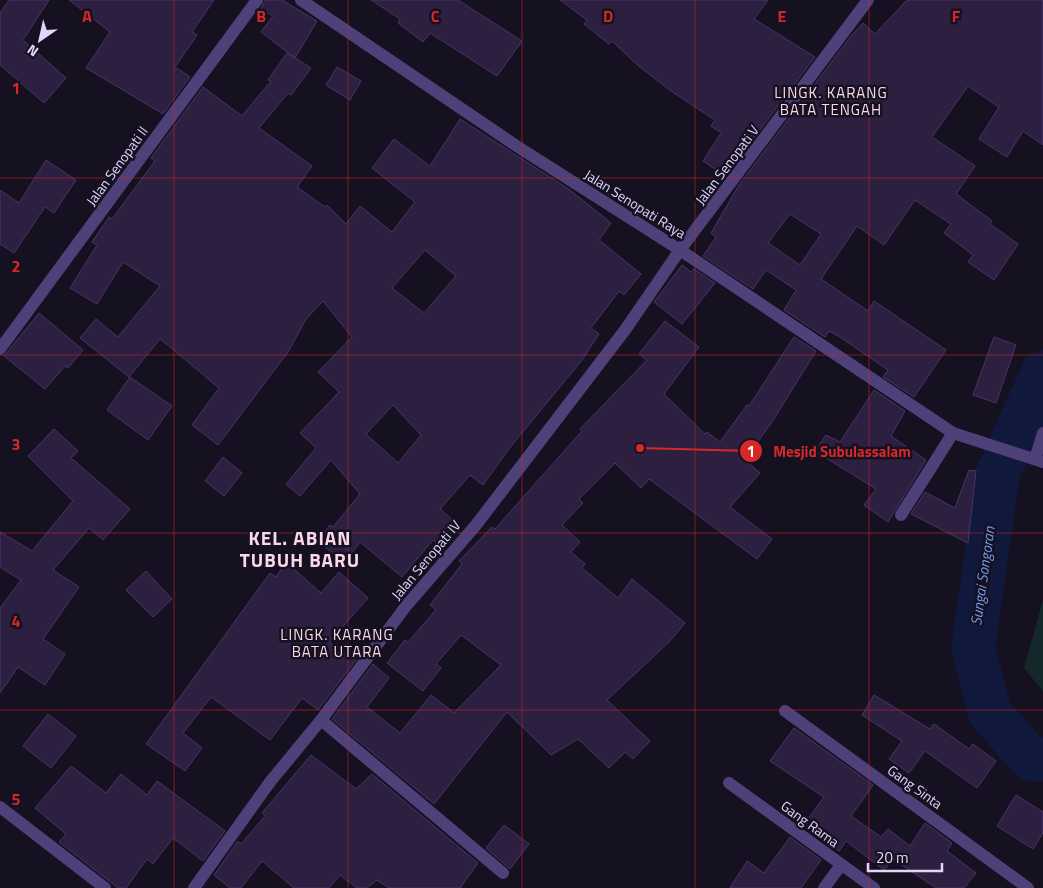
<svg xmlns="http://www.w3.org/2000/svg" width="1043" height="888" font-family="'Titillium Web',sans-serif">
	<rect width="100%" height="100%" fill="#161121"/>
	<!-- green -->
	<polygon fill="#14272a" points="1043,600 1043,691 1024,668"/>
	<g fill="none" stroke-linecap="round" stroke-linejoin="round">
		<!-- river -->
		<polyline stroke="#10183b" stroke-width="44" points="1043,372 998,473 973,648 990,713 1031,759 1043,759"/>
	</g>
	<!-- building -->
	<g fill="#2c1f40" stroke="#483469" fill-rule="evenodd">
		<polygon points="9,0 49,0 23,40 66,78 44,103 0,65 0,13"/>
		<polygon points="69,0 214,0 192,32 197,35 175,67 190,77 163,114 86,68 110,32"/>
		<polygon points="265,0 282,0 317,21 295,58 261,32 273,16 261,9"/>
		<polygon points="371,0 458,0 522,41 497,76 430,33 423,42 398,23 400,19"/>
		<polygon points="560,0 768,0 754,19 815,57 725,176 703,161 721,133 711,126 715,120 671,91 635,63 612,41 609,44 584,24 587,20"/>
		<path d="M907,0H1043V145L1023,131L1007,157L979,139L999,107L968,86L932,137L975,166L956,194L992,221L990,224L1018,244L994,280L968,262L973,255L944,233L951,224L915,200L884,245L857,226L821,279L868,311L874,301L946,350L914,397L883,377L888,370L840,337L829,331L825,337L784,310L796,290L766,270L753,289L703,256L716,237L711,233L739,185L851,36L863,23L875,34ZM790,214L821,234L800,265L768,243Z"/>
		<path d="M287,53L311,68L291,95L288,93L259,128L312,166L297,187L325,207L327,205L346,224L360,206L392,232L415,202L372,168L394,139L430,166L460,119L570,190L611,223L599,240L641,274L624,295L619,291L591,328L599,334L582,360L508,450L483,485L470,475L440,509L455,522L438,544L433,540L402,577L360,542L345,562L317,541L330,525L333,527L360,494L331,460L300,496L286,484L316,448L300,433L339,392L318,372L352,337L323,301L306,319L288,352L218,445L192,425L219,388L163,341L160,339L129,377L80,338L96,319L118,337L160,286L123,262L97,304L70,288L97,245L92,242L109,217L112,219L155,161L151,158L203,87L242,116L271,81L268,80ZM425,250L456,276L424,313L392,288ZM393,405L421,435L398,463L366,434Z"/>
		<polygon points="337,67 361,81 350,100 326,85"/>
		<polygon points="46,160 76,180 54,213 45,207 14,253 0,244 0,190 19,203"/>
		<polygon points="682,265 691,272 694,269 715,283 682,324 654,302"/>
		<polygon points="39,313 83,350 68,368 65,366 45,389 4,356"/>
		<polygon points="665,321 699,347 664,394 705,434 707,432 720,442 747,405 749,406 794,337 816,351 772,422 745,460 760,473 730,507 772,539 757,559 649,479 641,488 615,463 579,499 583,503 562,525 580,542 571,552 585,564 582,568 618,598 632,579 685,623 669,642 607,700 650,741 633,759 625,752 609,768 578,739 551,755 507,712 434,804 332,719 373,664 389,678 367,707 400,733 431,695 454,713 501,665 461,635 436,664 441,668 423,691 387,663 405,640 408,642 436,610 430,605 462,564 459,561 492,527 495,529 582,431 580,429 647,360 639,354"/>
		<polygon points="994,337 1016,345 996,403 973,395"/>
		<polygon points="130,377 172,406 148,440 107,410"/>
		<polygon points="874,390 905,411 891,436 926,460 888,522 864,505 876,489 815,451 826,435 840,442"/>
		<polygon points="54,429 78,451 71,458 130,509 103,540 89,528 53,570 79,587 43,639 65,654 45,685 18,667 0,693 0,608 21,580 0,567 0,532 32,551 73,501 28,456"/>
		<polygon points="223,457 242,473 224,496 205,481"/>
		<polygon points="969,470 976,471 968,543 911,514 925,492 955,508"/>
		<polygon points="286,562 321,593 339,572 368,598 329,642 356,660 318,710 302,698 270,740 211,697 183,733 202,748 185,771 146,744 270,573 276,577"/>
		<polygon points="146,571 172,599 153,617 126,590"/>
		<polygon points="874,695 930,729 934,724 969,749 973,744 996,761 977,788 925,751 909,773 889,759 902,741 862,715"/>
		<polygon points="48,714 76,736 51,768 23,746"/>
		<polygon points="794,728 873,785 851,816 881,837 888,829 910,846 925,823 952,843 947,851 976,873 964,888 936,888 893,859 884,870 846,841 839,851 803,826 824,797 770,761"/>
		<polygon points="311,755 356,789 372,774 478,863 460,888 389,888 377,880 367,888 357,888 340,875 329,888 294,888 262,861 241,888 230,888 214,875 238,841 241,844 265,816 262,813"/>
		<polygon points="71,766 106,793 121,774 147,795 157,781 225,831 203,861 173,838 153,864 147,859 126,888 118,888 59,842 66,834 35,808"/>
		<polygon points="1016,795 1043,812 1043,833 1033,849 997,826"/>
		<polygon points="504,825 529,844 510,869 486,848"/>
		<polygon points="790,837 821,860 801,888 730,888 747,861 764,873"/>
	</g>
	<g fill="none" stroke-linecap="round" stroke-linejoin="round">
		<!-- minor -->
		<g stroke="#4e417a" stroke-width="12">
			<polyline points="301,0 515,145 680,250 953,433 1043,462"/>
			<polyline points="0,349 257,0"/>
			<polyline points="1035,459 1043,433"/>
			<polyline points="901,515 953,433"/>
			<polyline points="785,711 1028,888"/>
			<polyline points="321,720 503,873"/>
			<polyline points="729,783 874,888"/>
			<polyline points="0,807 105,888"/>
			<polyline points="194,888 270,782 321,720 406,606 476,525 625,330 680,250 868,0"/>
			<polyline points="824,888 841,865"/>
		</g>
	</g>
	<!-- grid -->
	<path fill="none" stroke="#d62828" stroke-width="1" stroke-opacity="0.55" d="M174,0V888M348,0V888M522,0V888M695,0V888M869,0V888M0,178H1043M0,355H1043M0,533H1043M0,710H1043"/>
	<g text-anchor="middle" stroke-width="5" stroke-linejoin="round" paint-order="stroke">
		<!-- street labels -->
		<g font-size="14" fill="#e1d6fa" stroke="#161121">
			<text transform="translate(727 165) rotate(-53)" y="5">Jalan Senopati V</text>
			<text transform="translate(117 166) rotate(-54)" y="5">Jalan Senopati II</text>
			<text transform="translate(635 204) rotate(32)" y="5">Jalan Senopati Raya</text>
			<text transform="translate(426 560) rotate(-50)" y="5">Jalan Senopati IV</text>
			<text transform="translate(915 787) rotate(36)" y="5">Gang Sinta</text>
			<text transform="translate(810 824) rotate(36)" y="5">Gang Rama</text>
		</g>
		<!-- neighbourhood labels -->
		<g font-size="15" letter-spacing="1" fill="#fad8e7" stroke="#161121">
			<text x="831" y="98">LINGK. KARANG<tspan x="831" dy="17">BATA TENGAH</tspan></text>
			<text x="337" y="640">LINGK. KARANG<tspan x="337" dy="17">BATA UTARA</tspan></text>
		</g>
		<!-- water labels -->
		<g font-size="15" font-style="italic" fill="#719ded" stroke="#161121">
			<text transform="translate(983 576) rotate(-82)" y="5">Sungai Songoran</text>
		</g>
		<!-- district labels -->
		<g font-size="19" font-weight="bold" letter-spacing="1" fill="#fad8e7" stroke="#161121">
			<text x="300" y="545">KEL. ABIAN<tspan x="300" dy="22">TUBUH BARU</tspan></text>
		</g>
	</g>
	<g font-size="16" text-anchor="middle" font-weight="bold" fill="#d62828" stroke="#161121" stroke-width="5" stroke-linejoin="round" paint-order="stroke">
		<text x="87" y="22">A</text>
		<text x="261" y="22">B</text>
		<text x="435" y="22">C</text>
		<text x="608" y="22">D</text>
		<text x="782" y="22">E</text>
		<text x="956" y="22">F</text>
		<text x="16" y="94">1</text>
		<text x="16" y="272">2</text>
		<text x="16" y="450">3</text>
		<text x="16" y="627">4</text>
		<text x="16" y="805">5</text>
	</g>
	<!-- callouts -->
	<path fill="none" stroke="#d62828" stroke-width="2" d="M640 448L751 451"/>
	<g fill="#d62828" stroke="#161121" stroke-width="2">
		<circle cx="640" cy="448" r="5"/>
		<circle cx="751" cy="451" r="12"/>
	</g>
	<g font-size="15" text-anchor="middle" font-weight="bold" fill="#fff">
		<text x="751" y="457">1</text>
	</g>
	<g font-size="15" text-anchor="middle" font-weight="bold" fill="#d62828" stroke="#161121" stroke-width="5" stroke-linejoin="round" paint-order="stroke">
		<text x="842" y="457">Mesjid Subulassalam</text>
	</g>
	<!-- north arrow -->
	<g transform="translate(40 40) rotate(214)" stroke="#161121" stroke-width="4" paint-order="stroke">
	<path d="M0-4L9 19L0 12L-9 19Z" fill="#e1d6fa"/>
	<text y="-8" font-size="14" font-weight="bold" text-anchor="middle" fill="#e1d6fa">N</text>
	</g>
	<!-- scale -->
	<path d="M868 863v8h74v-8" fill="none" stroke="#e1d6fa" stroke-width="2.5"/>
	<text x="876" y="863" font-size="15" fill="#e1d6fa" stroke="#161121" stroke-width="4" paint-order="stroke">20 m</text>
</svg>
